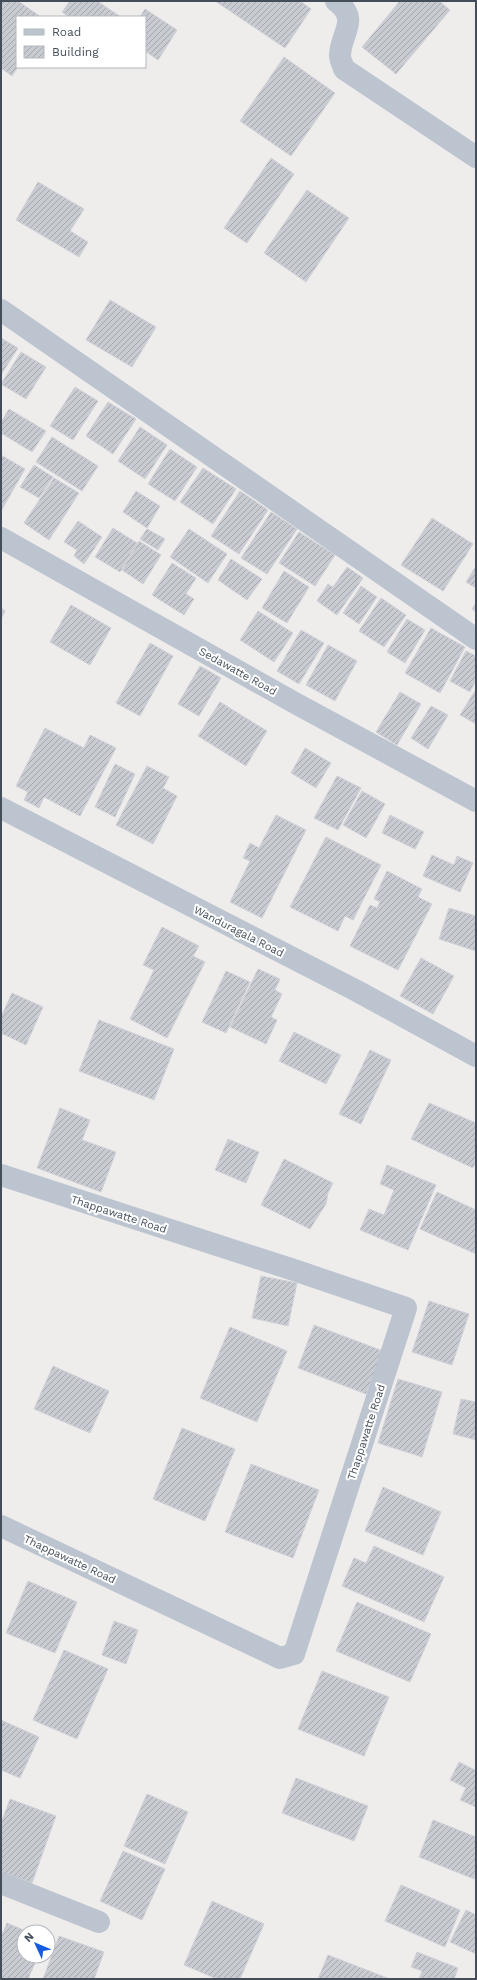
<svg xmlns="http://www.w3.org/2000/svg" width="477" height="1980" font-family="'Work Sans',sans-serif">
	<defs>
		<pattern id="building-hatch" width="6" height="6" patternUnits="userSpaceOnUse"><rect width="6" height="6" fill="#c9cbd2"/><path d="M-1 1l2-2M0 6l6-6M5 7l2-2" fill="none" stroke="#a5a7ad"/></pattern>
	</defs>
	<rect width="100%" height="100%" fill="#efecec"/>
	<!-- building -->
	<g fill="url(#building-hatch)" stroke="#d0d2d8">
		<polygon points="1,1 18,1 41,17 17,17 18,67 12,76 1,68"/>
		<polygon points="70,1 97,1 121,17 69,17 62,12"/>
		<polygon points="215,1 300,1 311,9 285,48"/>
		<polygon points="400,1 439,1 450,10 396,74 362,47"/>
		<polygon points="145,9 177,30 158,60 145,51 145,17 140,17"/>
		<polygon points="284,57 335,93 291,156 240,121"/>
		<polygon points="271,158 294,174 247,243 224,228"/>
		<polygon points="38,182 84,209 70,231 88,242 79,257 16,220"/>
		<polygon points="307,190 349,218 306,282 264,253"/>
		<polygon points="110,300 156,327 132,367 86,340"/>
		<polygon points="1,338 18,348 1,375"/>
		<polygon points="21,352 46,367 26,399 1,384"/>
		<polygon points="75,387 98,401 73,440 50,426"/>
		<polygon points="108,402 136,419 113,454 86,436"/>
		<polygon points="9,409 46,431 32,452 1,433 1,422"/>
		<polygon points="140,427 167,445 145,479 118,461"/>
		<polygon points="52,437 98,466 82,491 36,462"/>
		<polygon points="170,449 197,467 175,501 148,484"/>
		<polygon points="1,455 25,469 1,511"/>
		<polygon points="34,465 53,477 39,498 20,487"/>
		<polygon points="203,468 236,489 213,524 180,502"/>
		<polygon points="54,478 79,493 49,540 24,523"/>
		<polygon points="136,491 160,506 147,528 123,512"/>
		<polygon points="240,491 268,510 239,554 211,536"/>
		<polygon points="271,512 297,529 267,574 241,558"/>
		<polygon points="432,518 473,544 443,591 401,565"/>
		<polygon points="78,521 102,537 84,564 74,556 77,550 64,542"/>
		<polygon points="113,528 137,543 120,572 95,557"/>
		<polygon points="147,529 165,539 158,550 140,539"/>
		<polygon points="189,529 227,554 208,583 170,557"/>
		<polygon points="299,532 335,555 315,586 279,563"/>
		<polygon points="139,541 161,555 143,584 122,570"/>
		<polygon points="231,559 262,579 247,600 218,580"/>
		<polygon points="172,563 196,578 186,594 194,599 184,615 152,595"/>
		<polygon points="476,566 476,588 466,582"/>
		<polygon points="347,567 363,578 337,615 317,601 328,584 333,587"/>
		<polygon points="284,571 309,587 287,623 262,608"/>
		<polygon points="361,586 377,597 359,624 343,613"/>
		<polygon points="381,598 406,615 384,647 359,631"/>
		<polygon points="476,603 476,612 472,609"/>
		<polygon points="71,605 111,628 90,665 50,642"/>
		<polygon points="1,608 5,611 1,619"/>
		<polygon points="258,611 293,633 274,662 240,640"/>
		<polygon points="407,619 425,630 405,663 387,652"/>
		<polygon points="431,628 465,647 440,693 405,673"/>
		<polygon points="301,630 324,643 299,684 277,671"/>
		<polygon points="150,643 173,656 140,716 116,703"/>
		<polygon points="328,645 357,661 335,701 306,685"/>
		<polygon points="466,651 476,656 476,680 470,692 450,681"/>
		<polygon points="200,666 221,678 199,716 178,704"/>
		<polygon points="476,689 476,724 460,715"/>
		<polygon points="400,692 421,704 397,745 376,732"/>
		<polygon points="220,702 267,731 246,766 198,736"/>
		<polygon points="431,706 448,715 428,749 411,738"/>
		<polygon points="45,728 84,748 90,735 116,748 80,816 44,797 39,808 24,800 28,792 16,786"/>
		<polygon points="305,748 331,763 316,788 291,773"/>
		<polygon points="115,764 135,774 115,817 95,807"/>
		<polygon points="147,766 169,777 163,788 177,796 153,844 116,825"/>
		<polygon points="337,776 361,788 338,830 314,818"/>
		<polygon points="362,791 385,804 366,838 343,825"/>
		<polygon points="276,815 306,830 262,918 230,902 250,861 243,858 250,843 259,848"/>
		<polygon points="390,815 424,832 415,849 382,833"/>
		<polygon points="326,837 381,865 353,920 345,916 338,931 290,907"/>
		<polygon points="432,855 454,865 457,856 473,863 460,892 423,876"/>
		<polygon points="387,871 422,889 418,897 432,904 398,970 350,946 370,905 377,908 380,902 374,899"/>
		<polygon points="449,908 476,916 476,951 439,939"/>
		<polygon points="162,927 199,946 193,956 205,962 167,1038 130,1019 154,970 143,965"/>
		<polygon points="421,958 454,976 433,1014 400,996"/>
		<polygon points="258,969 280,979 275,990 282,994 271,1017 277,1020 266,1044 230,1027"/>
		<polygon points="226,971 250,982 226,1033 202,1022"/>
		<polygon points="12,993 43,1007 26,1045 1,1033 1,1017"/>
		<polygon points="99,1020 174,1049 154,1100 79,1071"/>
		<polygon points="294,1032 341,1055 326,1084 279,1061"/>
		<polygon points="370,1050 391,1060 361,1124 339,1114"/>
		<polygon points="429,1103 476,1123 476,1161 473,1168 411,1139"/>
		<polygon points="60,1108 90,1120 82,1140 116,1152 101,1192 37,1168"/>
		<polygon points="228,1139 259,1152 246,1183 215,1170"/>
		<polygon points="284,1159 333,1183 328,1193 326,1204 310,1229 261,1205"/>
		<polygon points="387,1165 436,1185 408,1250 360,1230 369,1209 384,1215 394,1190 380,1184"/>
		<polygon points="437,1192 476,1210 476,1254 420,1229"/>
		<polygon points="261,1276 297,1283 288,1326 252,1318"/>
		<polygon points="429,1301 469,1314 452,1365 412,1352"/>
		<polygon points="314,1325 383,1351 366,1394 298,1368"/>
		<polygon points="230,1327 287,1351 257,1422 200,1398"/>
		<polygon points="53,1366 109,1391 90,1433 34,1409"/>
		<polygon points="398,1379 442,1392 422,1457 378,1443"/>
		<polygon points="461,1399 476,1402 476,1440 453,1434"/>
		<polygon points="182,1428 235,1449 205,1521 153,1499"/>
		<polygon points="251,1464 319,1490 293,1558 225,1532"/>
		<polygon points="383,1487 441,1512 423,1555 365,1531"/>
		<polygon points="374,1546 444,1577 424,1622 342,1586 354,1558 366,1563"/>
		<polygon points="28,1581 77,1602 55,1653 6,1633"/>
		<polygon points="357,1602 431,1634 410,1682 336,1651"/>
		<polygon points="114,1621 138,1630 126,1664 102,1655"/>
		<polygon points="64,1650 108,1669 77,1739 33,1720"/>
		<polygon points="322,1671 389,1697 364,1756 298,1729"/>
		<polygon points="1,1720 39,1737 20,1778 1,1770"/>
		<polygon points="459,1762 475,1770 476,1768 476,1807 460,1800 466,1788 450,1780"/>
		<polygon points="296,1778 368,1806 354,1841 282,1813"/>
		<polygon points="147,1794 188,1812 165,1864 124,1846"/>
		<polygon points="10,1799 56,1816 32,1883 1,1872 1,1823"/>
		<polygon points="433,1820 476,1837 476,1874 474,1879 419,1857"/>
		<polygon points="123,1851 165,1869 142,1920 100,1901"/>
		<polygon points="401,1885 460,1910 445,1947 385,1921"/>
		<polygon points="212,1901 264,1924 240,1979 217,1979 184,1965"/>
		<polygon points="466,1910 476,1915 476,1954 450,1942"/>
		<polygon points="7,1923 28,1932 24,1932 24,1956 38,1956 28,1979 1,1979 1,1937"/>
		<polygon points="59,1936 104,1952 94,1979 43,1979"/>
		<polygon points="417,1952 458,1968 454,1979 419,1979 422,1971 411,1967"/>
		<polygon points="328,1955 390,1979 318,1979"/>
	</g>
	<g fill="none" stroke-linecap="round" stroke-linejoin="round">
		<!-- minor -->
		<g stroke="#bcc5cf" stroke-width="22">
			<path d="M336,1C361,20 340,33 340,56C340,60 343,65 344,69L476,157"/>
			<polyline points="1,310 476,639"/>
			<polyline points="1,538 295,703 476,801"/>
			<polyline points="1,808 357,991 476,1056"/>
			<polyline points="1,1175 297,1271 406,1308 294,1654 280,1658 1,1526"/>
			<polyline points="1,1883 99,1922"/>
		</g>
	</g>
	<g text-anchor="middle" stroke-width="4" stroke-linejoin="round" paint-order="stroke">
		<!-- street labels -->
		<g font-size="11" fill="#444e5a" stroke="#fff">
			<text transform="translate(238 671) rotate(29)" y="4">Sedawatte Road</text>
			<text transform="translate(239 931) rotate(27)" y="4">Wanduragala Road</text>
			<text transform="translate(119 1214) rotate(18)" y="4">Thappawatte Road</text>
			<text transform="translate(366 1432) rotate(-72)" y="4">Thappawatte Road</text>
			<text transform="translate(70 1559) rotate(25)" y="4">Thappawatte Road</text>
		</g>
	</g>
	<!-- border -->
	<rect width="477" height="1980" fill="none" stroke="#444e5a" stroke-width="4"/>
	<!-- legend -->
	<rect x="16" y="16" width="130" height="52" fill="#ffffff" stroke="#b4b8bd"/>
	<rect x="24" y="29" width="20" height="6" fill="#bcc5cf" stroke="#b4b8bd"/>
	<text x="52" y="36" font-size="12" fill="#444e5a">Road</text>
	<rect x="24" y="46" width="20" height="12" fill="url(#building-hatch)" stroke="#b4b8bd"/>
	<text x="52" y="56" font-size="12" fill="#444e5a">Building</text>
	<!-- north arrow -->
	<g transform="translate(36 1944) rotate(314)"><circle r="19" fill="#ffffff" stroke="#b4b8bd"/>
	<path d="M0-3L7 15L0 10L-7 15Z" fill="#155ce1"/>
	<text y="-6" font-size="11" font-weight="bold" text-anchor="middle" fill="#444e5a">N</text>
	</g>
</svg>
